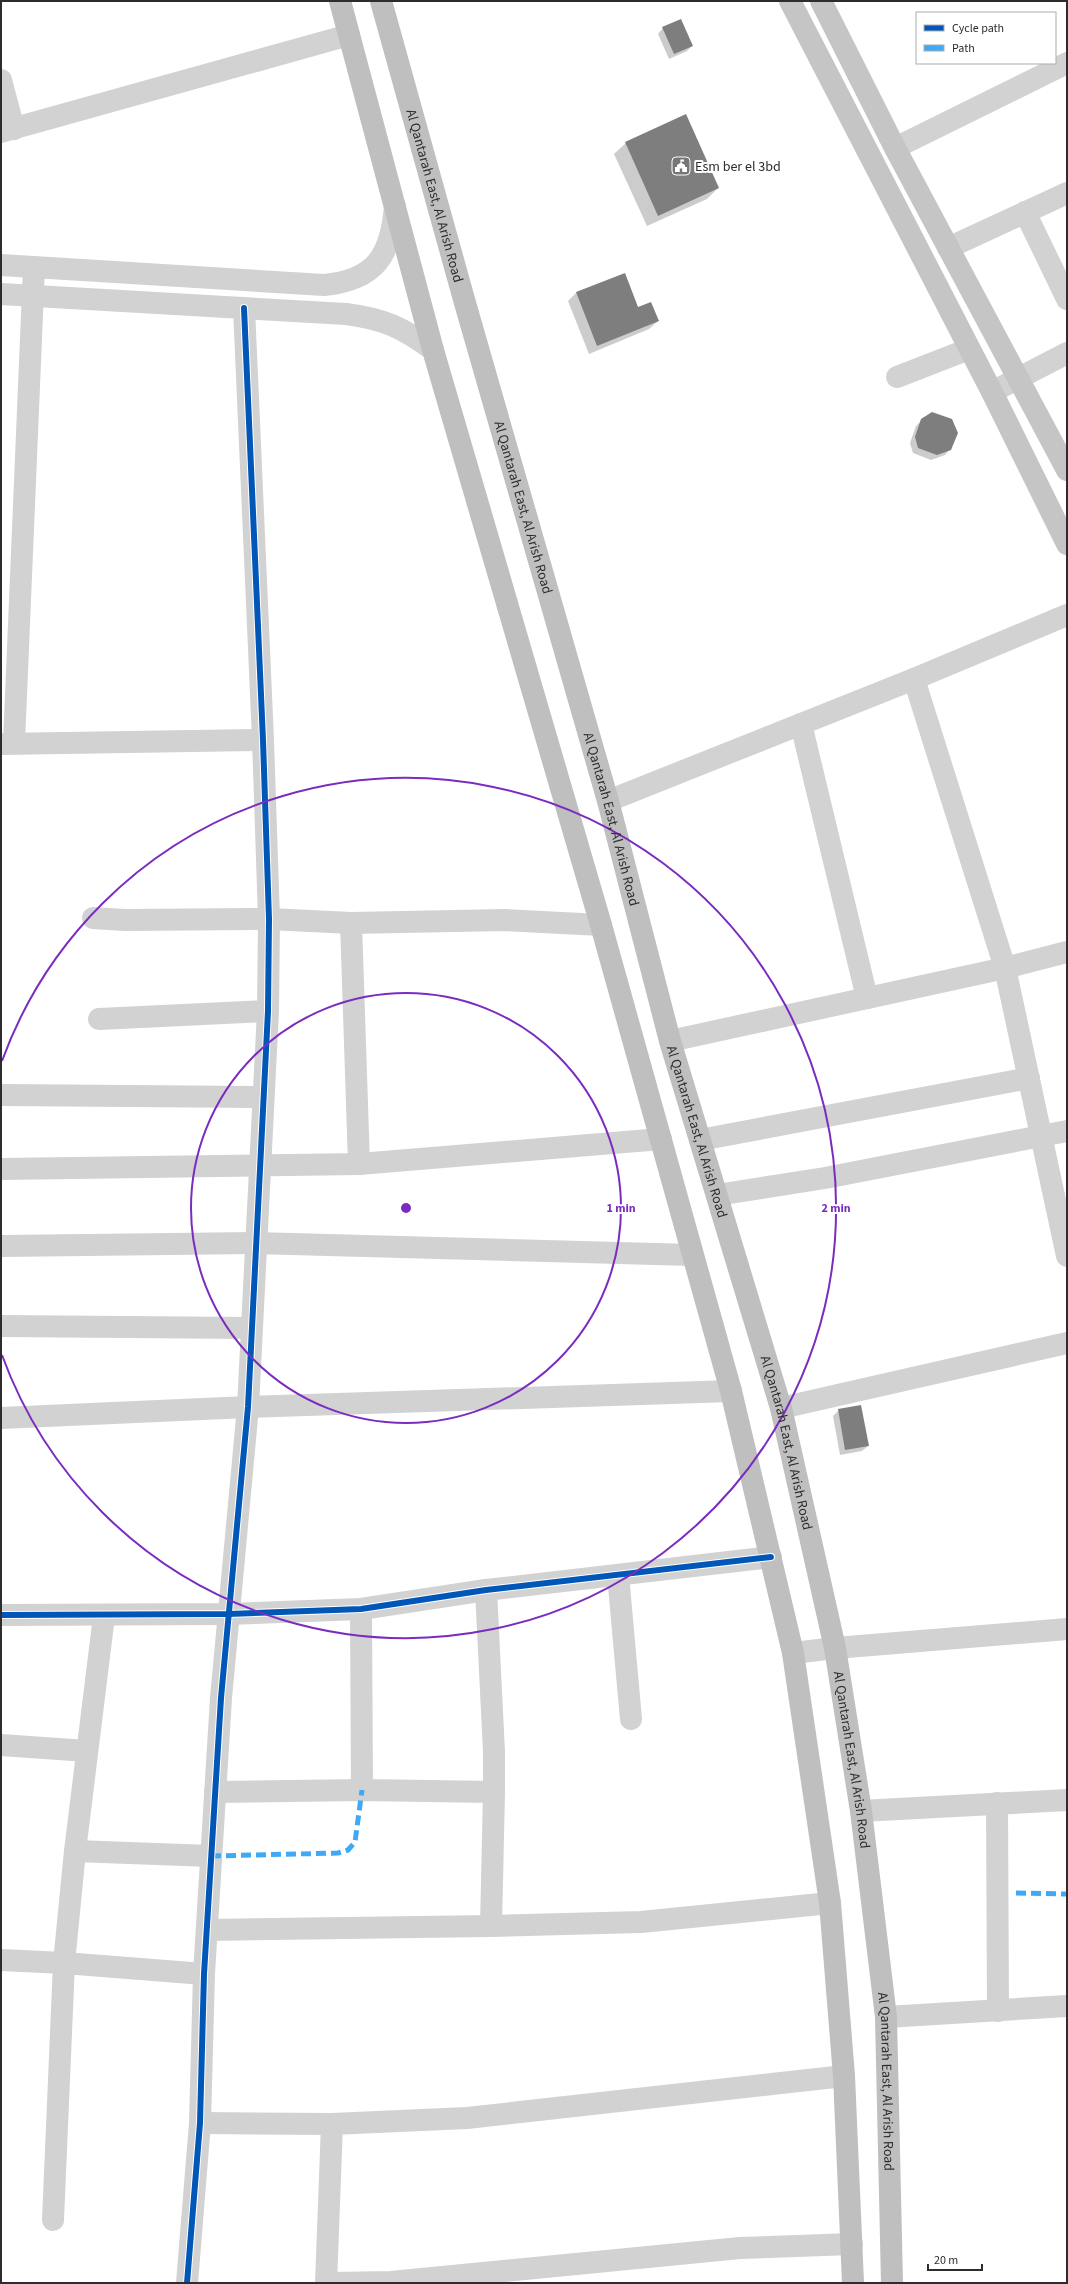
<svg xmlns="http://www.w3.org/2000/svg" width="1068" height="2284" font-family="'Source Sans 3',sans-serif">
	<rect width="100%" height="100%" fill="#fff"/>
	<!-- shadow -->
	<g fill="#0003">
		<polygon points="663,28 692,46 687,51 669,59 658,34"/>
		<polygon points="626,143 718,188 707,199 647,226 614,154"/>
		<polygon points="624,274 638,309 658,321 649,329 589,354 568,301 576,293"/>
		<polygon points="922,420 950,449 945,455 931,460 913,453 910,443 916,426"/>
		<polygon points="839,1410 868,1446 862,1451 840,1455 833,1416"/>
	</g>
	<!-- building -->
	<g fill="#7e7e7e">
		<polygon points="681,19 693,46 674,54 662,27"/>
		<polygon points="686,114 719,188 658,216 625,142"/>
		<polygon points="625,273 638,307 651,302 659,321 597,346 576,292"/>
		<polygon points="932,412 952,419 958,433 951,450 937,455 918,448 915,437 921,419"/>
		<polygon points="861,1405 869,1446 845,1450 838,1409"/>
	</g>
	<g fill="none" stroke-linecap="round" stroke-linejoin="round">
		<!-- minor -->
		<g stroke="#d2d2d2" stroke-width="22">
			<polyline points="1,80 14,129"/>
			<polyline points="1,132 349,35"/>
			<polyline points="895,148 1067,63"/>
			<polyline points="1025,212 1067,299"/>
			<polyline points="948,248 1067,193"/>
			<path d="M1,265L324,285C376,280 391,255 395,206"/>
			<path d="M1,294L346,314C384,319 402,327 433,350"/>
			<polyline points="897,377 969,349"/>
			<polyline points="992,392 1067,353"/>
			<polyline points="914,679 1005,968 1067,1256"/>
			<polyline points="801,724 867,998"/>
			<polyline points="14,743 34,267"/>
			<polyline points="1,744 263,740"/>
			<polyline points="608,801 914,679 1067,615"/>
			<polyline points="93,918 125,920 269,919 351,923 505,920 601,925"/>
			<polyline points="351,923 359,1164"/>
			<polyline points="99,1019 268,1011"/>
			<polyline points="670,1041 1005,968 1067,952"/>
			<polyline points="1,1095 263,1097"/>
			<polyline points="700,1140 1029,1078"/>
			<polyline points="1,1169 359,1164 661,1139"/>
			<polyline points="717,1195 825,1178 1067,1131"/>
			<polyline points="1,1246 255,1243 692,1255"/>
			<polyline points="1,1326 251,1328"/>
			<polyline points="781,1408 1067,1343"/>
			<polyline points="1,1418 248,1407 731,1391"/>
			<polyline points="618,1575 631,1719"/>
			<polyline points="361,1609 362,1790"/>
			<polyline points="1,1615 228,1614 361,1609 486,1590 771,1557"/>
			<polyline points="104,1616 75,1851 211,1856"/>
			<polyline points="793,1653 835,1648 1067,1629"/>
			<polyline points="1,1745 87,1751"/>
			<polyline points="215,1792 362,1790 494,1792 494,1752 486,1590"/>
			<polyline points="997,1803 998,2011"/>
			<polyline points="861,1811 1067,1800"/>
			<polyline points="491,1926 494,1792"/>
			<polyline points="207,1930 491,1926 641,1922 830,1903"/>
			<polyline points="1,1960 64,1963 204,1974"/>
			<polyline points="886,2017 1067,2006"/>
			<polyline points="200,2123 332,2124 467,2118 844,2076"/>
			<polyline points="53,2220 64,1963 75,1851"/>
			<polyline points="187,2283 200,2123 204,1974 221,1698 248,1407 268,1011 269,919 263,740 244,308"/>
			<polyline points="326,2283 332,2124"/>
			<polyline points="332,2283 391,2282 740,2248 852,2244"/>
		</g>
		<!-- major -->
		<g stroke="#c5c5c5" stroke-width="22">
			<polyline points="790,1 992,392 1067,544"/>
			<polyline points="821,1 895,148 1067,470"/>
		</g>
		<!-- highway -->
		<g stroke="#bfbfbf" stroke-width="22">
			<polyline points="340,1 433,350 601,925 731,1391 793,1653 830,1903 844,2076 853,2283"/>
			<path id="s1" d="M381,1L465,303L608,801L670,1041L781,1408L835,1648L861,1811L886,2017L892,2283"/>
		</g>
		<!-- quiet -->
		<g stroke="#3fa9f5" stroke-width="5" stroke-dasharray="10 5" stroke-linecap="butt">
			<polyline points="211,1856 338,1853 348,1850 355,1842 362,1790"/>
			<polyline points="1016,1893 1067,1894"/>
		</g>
		<defs>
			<g id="cycleway">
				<polyline points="1,1615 228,1614 361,1609 486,1590 771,1557"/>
				<polyline points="187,2283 200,2123 204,1974 221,1698 248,1407 268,1011 269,919 263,740 244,308"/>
			</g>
		</defs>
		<!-- cycleway casing -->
		<use href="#cycleway" stroke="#fff" stroke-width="8"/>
		<!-- cycleway -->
		<use href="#cycleway" stroke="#0057b8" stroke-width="6"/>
	</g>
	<!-- distance rings -->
	<g fill="none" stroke="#7b2cbf" stroke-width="2">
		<circle cx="406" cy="1208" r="215"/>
		<path d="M2 1061A430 430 0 1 1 2 1355"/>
	</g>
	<!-- icons -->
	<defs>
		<symbol id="civic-square" viewBox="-11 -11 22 22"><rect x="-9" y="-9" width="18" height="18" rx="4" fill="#767676" stroke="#fff"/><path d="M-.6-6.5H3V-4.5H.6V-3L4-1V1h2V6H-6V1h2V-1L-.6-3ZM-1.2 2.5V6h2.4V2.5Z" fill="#fff"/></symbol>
	</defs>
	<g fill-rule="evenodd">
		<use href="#civic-square" x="670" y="155" width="22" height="22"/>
	</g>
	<g text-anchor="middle" stroke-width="4" stroke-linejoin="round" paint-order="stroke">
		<!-- poi labels -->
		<g font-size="14" fill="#2d2d2d" stroke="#fff" text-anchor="start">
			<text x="695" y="171">Esm ber el 3bd</text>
		</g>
		<!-- street labels -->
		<g font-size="14" fill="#2d2d2d" stroke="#fff">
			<text dy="5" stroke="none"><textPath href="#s1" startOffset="202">Al Qantarah East, Al Arish Road</textPath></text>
			<text dy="5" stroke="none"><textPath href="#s1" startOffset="526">Al Qantarah East, Al Arish Road</textPath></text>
			<text dy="5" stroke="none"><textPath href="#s1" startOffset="850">Al Qantarah East, Al Arish Road</textPath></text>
			<text dy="5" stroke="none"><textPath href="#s1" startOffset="1174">Al Qantarah East, Al Arish Road</textPath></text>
			<text dy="5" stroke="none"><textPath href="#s1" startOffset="1498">Al Qantarah East, Al Arish Road</textPath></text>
			<text dy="5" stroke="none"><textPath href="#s1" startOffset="1822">Al Qantarah East, Al Arish Road</textPath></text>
			<text dy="5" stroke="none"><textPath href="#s1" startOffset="2146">Al Qantarah East, Al Arish Road</textPath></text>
		</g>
	</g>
	<circle cx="406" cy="1208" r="6" fill="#7b2cbf" stroke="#fff" stroke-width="2"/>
	<g font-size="12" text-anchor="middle" font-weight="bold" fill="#7b2cbf" stroke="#fff" stroke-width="4" stroke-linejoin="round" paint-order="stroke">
		<text x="621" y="1212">1 min</text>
		<text x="836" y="1212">2 min</text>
	</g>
	<!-- border -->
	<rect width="1068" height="2284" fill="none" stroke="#2d2d2d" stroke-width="4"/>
	<!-- legend -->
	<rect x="916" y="12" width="140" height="52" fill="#ffffff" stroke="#ababab"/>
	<rect x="924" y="25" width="20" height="6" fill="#0057b8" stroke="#ababab"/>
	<text x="952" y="32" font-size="12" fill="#2d2d2d">Cycle path</text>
	<rect x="924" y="45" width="20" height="6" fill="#3fa9f5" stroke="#ababab"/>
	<text x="952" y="52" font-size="12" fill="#2d2d2d">Path</text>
	<!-- scale -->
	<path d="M928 2264v6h54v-6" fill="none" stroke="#2d2d2d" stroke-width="2"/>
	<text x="934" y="2264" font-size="12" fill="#2d2d2d" stroke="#ffffff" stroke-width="3" paint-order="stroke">20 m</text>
</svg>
